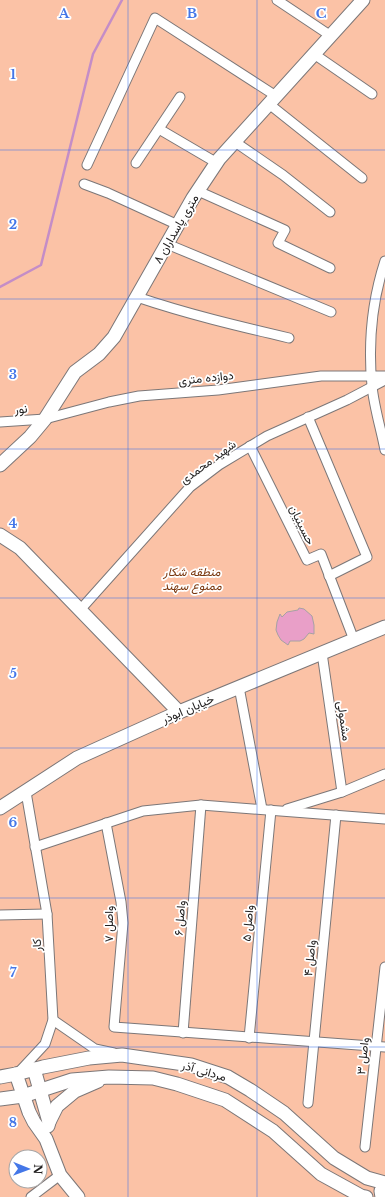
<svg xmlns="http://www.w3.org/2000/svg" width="385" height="1197" font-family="'Libre Baskerville',Vazirmatn,serif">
	<rect width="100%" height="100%" fill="#e6dfe0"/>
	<!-- green -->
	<path fill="#fbc2a6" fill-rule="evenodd" d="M0,0H385V1197H0ZM16,1157H40V1181H16Z"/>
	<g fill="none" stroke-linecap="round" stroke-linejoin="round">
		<!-- stream -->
		<polyline stroke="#c48dc7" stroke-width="2.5" points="0,287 41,265 93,54 122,0"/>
	</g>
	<!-- building -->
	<polygon fill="#e99fc8" stroke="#a6a1a4" points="299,608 304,609 312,616 314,625 314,634 309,633 304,639 300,641 290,641 288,645 281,640 278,635 276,630 277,622 280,614 282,617 287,612 298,610"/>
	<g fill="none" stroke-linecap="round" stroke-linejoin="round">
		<defs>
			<g id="street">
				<polyline points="277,0 331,36"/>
				<polyline points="314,54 372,94"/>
				<polyline points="269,104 362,178"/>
				<polyline points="159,129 217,163"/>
				<polyline points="235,142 283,175 330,212"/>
				<polyline points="136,163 180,97"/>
				<polyline points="87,165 155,18 276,96"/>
				<polyline points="84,184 108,193 178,225"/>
				<polyline points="198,191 285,230 278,243 330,268"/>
				<polyline points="167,244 331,312"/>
				<path d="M385,261C372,301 368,344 372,386C374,407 381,429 385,450"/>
				<path d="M137,297C187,314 238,326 289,338"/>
				<polyline points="308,417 367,557 329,576"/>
				<polyline points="0,422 45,419 109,402 139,396 218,390 321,376 385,376"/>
				<polyline points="250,446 307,560 321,554 354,640"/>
				<polyline points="80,610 190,487 219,465 267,436 347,400 385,380"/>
				<polyline points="322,653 342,792"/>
				<polyline points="239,687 262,809"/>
				<polyline points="287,809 342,792 385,774"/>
				<polyline points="106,823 121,902 123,923 114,1027 385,1047"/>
				<polyline points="35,847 143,811 201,805 385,819"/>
				<polyline points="0,915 47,914"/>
				<polyline points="53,1020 95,1049 114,1053"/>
				<polyline points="183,1033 201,805"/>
				<polyline points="249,1038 271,810"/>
				<polyline points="18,1073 45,1044 53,1020 47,914 26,792"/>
				<polyline points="308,1103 336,815"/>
				<polyline points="365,1147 385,967"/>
				<polyline points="31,1197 60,1175"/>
			</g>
			<g id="secondary">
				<polyline points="0,465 30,437 45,419 75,372 99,354 114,337 193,198 219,159 363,0"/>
				<polyline points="0,535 20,548 179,712"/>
				<polyline points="0,808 77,758 179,712 385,627"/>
				<polyline points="34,1069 49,1122 48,1126"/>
				<polyline points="16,1074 29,1112 34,1122 46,1139 60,1175 78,1197"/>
				<polyline points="0,1077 16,1074 43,1067 89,1058 122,1055 191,1065 228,1077 250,1090 284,1113 334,1158 367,1178 385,1183"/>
				<polyline points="0,1099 23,1096 72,1080 109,1077 153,1078 177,1084 225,1100 273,1131 321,1174 361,1196 366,1197"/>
				<polyline points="49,1122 57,1106 75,1091 98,1081"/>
				<polyline points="382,1197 381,1191 385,1188"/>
			</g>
		</defs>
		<!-- street casing -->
		<use href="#street" stroke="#7c7778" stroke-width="11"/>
		<!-- secondary casing -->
		<use href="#secondary" stroke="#7c7778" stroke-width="15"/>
		<!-- street -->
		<use href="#street" stroke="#fff" stroke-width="9"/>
		<!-- secondary -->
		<use href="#secondary" stroke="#fff" stroke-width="13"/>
	</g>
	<!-- grid -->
	<path fill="none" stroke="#4477e8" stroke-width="1" stroke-opacity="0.55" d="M128,0V1197M257,0V1197M0,150H385M0,299H385M0,449H385M0,598H385M0,748H385M0,898H385M0,1047H385"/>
	<g text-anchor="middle" stroke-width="3.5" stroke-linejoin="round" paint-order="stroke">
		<!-- street labels -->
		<g font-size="12" fill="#232121" stroke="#fff">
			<text transform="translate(176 229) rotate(-60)" y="4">۸ متری پاسداران</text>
			<text transform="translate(206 378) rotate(-6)" y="4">دوازده متری</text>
			<text transform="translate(21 409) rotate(-4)" y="4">نور</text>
			<text transform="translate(208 462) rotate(-36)" y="4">شهید محمدی</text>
			<text transform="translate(302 525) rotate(64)" y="4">حسینیان</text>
			<text transform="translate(188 709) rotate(-23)" y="4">خیابان ابوذر</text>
			<text transform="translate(344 721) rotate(82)" y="4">مشمولی</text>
			<text transform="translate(180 918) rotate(-85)" y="4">واصل ۶</text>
			<text transform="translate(248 923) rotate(-85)" y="4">واصل ۵</text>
			<text transform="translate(109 924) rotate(-90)" y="4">واصل ۷</text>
			<text transform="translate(37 945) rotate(-93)" y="4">کار</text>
			<text transform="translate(310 958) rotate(-84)" y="4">واصل ۴</text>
			<text transform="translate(363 1056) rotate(-84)" y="4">واصل ۳</text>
			<text transform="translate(204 1071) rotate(16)" y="4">مردانی آذر</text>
		</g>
		<!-- park labels -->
		<g font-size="12" font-style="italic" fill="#7a370e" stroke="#fff">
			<text x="192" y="576">منطقه شکار<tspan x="192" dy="14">ممنوع سهند</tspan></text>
		</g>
	</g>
	<g font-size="13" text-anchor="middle" font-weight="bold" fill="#4477e8" stroke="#fff" stroke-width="3.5" stroke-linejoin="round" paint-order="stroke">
		<text x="64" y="18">A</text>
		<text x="192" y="18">B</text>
		<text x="321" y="18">C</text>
		<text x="13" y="79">1</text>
		<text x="13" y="229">2</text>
		<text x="13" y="379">3</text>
		<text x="13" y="528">4</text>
		<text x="13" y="678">5</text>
		<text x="13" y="827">6</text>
		<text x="13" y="977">7</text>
		<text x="13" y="1127">8</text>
	</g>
	<!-- north arrow -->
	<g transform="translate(28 1169) rotate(91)"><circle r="19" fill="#ffffff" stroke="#a7a6a6"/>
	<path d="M0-3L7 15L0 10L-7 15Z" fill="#4477e8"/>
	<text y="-6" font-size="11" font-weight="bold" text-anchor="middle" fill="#232121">N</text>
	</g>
</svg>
